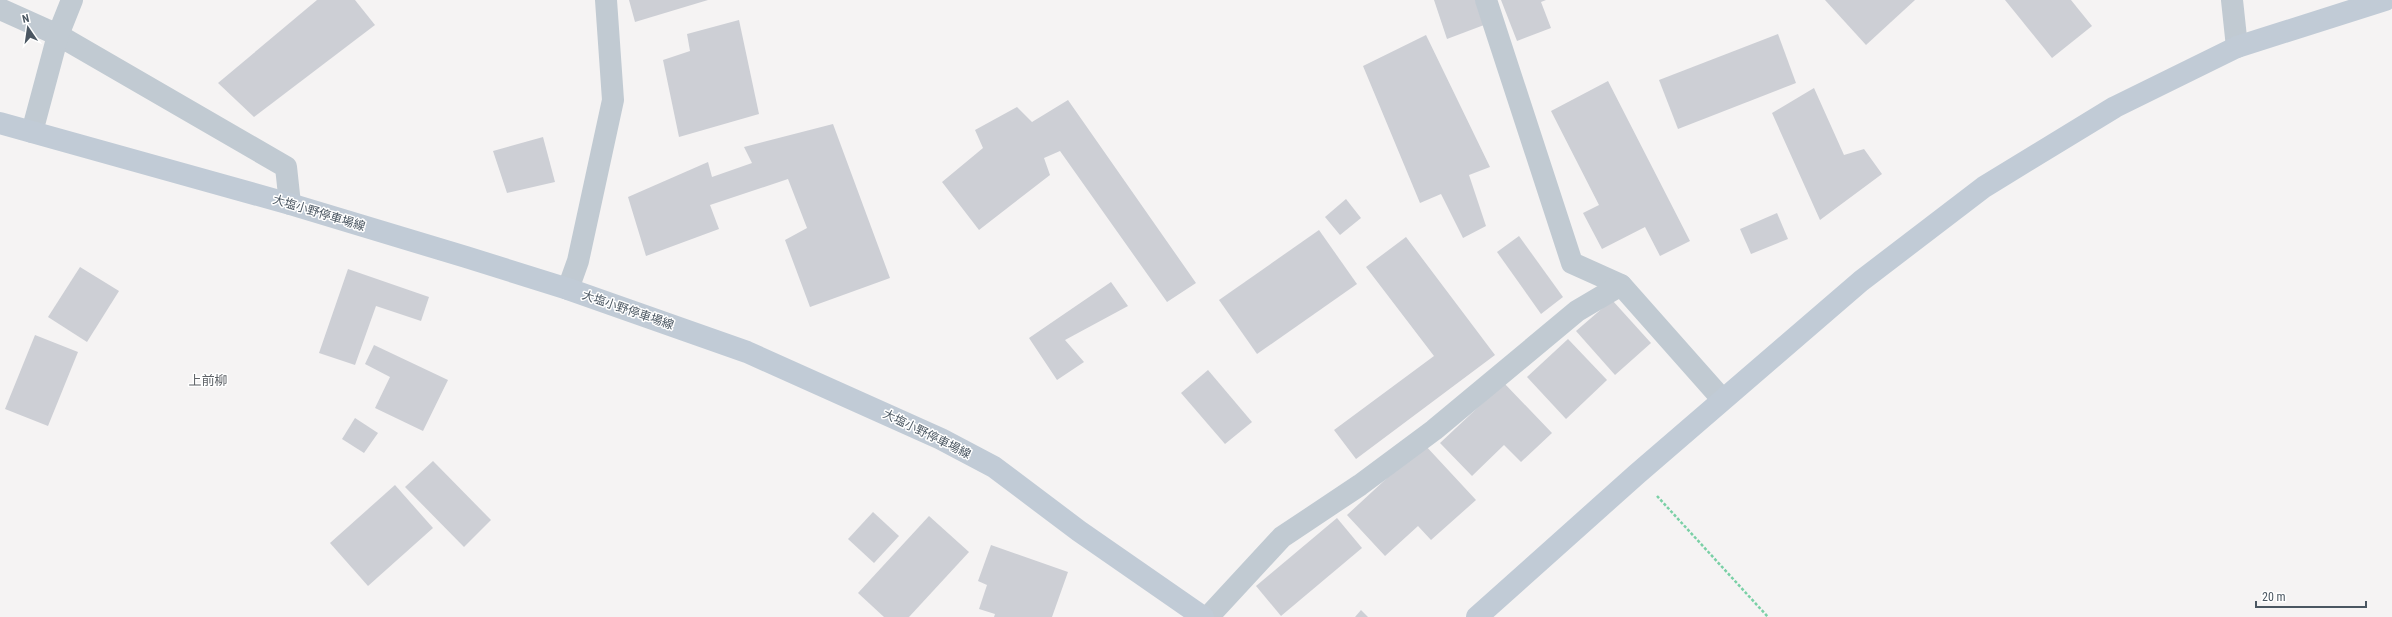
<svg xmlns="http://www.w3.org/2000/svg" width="2392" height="617" font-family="'Roboto Condensed','Noto Sans JP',sans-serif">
	<rect width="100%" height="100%" fill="#f5f3f3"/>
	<!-- building -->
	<g fill="#cdcfd5">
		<polygon points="317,0 355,0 375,25 254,117 218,83"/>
		<polygon points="629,0 708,0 635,22"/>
		<polygon points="1434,0 1475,0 1484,25 1447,39"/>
		<polygon points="1501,0 1546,0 1541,2 1551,28 1517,41"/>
		<polygon points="1825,0 1915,0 1866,45"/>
		<polygon points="2005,0 2071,0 2092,26 2052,58"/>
		<polygon points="739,20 759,114 679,137 663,60 690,51 687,34"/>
		<polygon points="1778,34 1796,83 1678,129 1659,80"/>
		<polygon points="1426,35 1490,167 1469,175 1486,226 1463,238 1441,194 1420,203 1363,66"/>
		<polygon points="1608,81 1690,241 1660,256 1645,227 1602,249 1583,213 1599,205 1551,111"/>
		<polygon points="1814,88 1844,155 1864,149 1882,174 1820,220 1772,113"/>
		<polygon points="1068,100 1196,283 1167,302 1060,151 1044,158 1050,175 979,230 942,182 983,148 975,130 1017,107 1032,122"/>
		<polygon points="833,124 890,278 810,307 785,240 807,228 788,179 710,205 719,229 646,256 628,197 708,162 712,177 752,163 744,147"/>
		<polygon points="543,137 555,182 507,193 493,151"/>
		<polygon points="1346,199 1361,218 1340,235 1325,217"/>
		<polygon points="1777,213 1788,239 1751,254 1740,229"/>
		<polygon points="1319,230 1357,284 1257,354 1219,300"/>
		<polygon points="1519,236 1563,297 1541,314 1497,252"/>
		<polygon points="1406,237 1495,355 1356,459 1334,430 1434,356 1366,267"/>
		<polygon points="80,267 119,291 87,342 48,317"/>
		<polygon points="348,269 429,297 421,321 376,306 355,365 319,353"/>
		<polygon points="1111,282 1128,306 1065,340 1084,362 1057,380 1029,338"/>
		<polygon points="1612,300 1651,343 1615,375 1576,331"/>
		<polygon points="35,335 78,352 48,426 5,409"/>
		<polygon points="1568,339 1607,380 1566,419 1527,377"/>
		<polygon points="374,345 448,380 423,431 375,408 390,377 365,364"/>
		<polygon points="1208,370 1252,422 1225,444 1181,393"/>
		<polygon points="1504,383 1552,433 1521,462 1504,445 1472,476 1440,443"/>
		<polygon points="355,418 378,433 364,453 342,439"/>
		<polygon points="1424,444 1476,500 1431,540 1418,526 1385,556 1347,515"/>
		<polygon points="433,461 491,520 464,547 405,487"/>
		<polygon points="395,485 433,528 368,586 330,543"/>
		<polygon points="873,512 899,536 874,563 848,539"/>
		<polygon points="929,516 969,552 909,617 884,617 858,593"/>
		<polygon points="1337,518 1362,548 1281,616 1256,586"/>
		<polygon points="991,545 1068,572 1052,617 994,617 995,614 979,609 987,585 978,581"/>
		<polygon points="1361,610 1368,617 1355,617"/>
	</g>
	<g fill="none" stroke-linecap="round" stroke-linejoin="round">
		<!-- path -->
		<polyline stroke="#7ad0a6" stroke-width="2.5" stroke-dasharray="3 2" stroke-linecap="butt" points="1657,496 1768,617"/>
		<!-- street -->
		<g stroke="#c1cad2" stroke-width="22">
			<polyline points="1486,0 1572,263 1621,285"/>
			<polyline points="2232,0 2237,47"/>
			<polyline points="0,9 58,35 286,167 290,204"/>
			<polyline points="32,132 58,35 72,0"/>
			<polyline points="568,289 578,261 613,100 606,0"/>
			<polyline points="1208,617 1282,537 1360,485 1434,430 1577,311 1621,285 1722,399"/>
		</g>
		<!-- secondary -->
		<g stroke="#c1cbd6" stroke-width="22">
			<polyline points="0,123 290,204 466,257 568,289 747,352 941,439 994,467 1079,531 1203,617"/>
			<polyline points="1477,617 1637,474 1861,281 1984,187 2115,107 2237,47 2385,0"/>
		</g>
	</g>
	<g text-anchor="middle" stroke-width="3" stroke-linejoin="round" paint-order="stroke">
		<!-- street labels -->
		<g font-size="12" fill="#4a5661" stroke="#fff">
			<text transform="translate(319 213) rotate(17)" y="4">大塩小野停車場線</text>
			<text transform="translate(628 310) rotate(19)" y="4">大塩小野停車場線</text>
			<text transform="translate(927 434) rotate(26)" y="4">大塩小野停車場線</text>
		</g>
		<!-- neighbourhood labels -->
		<g font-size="13" fill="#5f6368" stroke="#fff">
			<text x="208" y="385">上前柳</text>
		</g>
	</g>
	<!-- north arrow -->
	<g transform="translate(28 28) rotate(347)" stroke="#ffffff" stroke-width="3" paint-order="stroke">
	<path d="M0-3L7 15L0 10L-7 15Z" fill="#4a5661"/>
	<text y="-6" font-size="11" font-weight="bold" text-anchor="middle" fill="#4a5661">N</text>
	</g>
	<!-- scale -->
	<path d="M2256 601v6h110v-6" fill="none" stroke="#4a5661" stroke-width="2"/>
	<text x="2262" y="601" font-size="12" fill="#4a5661" stroke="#ffffff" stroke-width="3" paint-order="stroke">20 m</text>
</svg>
